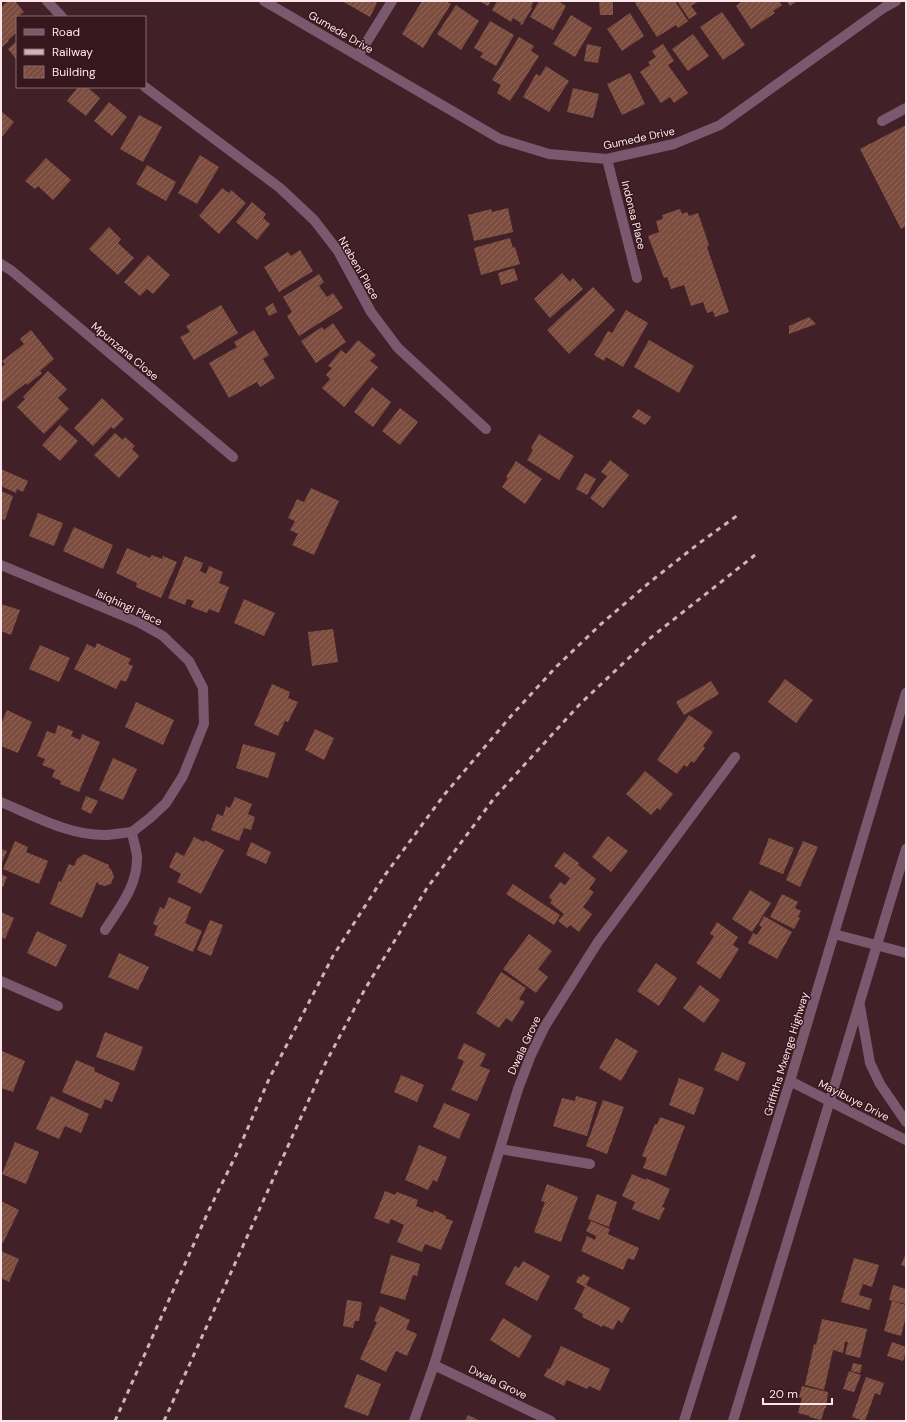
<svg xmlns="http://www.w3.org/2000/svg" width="907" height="1422" font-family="'DM Sans',sans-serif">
	<defs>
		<pattern id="building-hatch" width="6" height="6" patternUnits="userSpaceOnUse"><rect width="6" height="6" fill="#7c4d3f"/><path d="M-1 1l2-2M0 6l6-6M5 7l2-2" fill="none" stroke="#90675b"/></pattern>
	</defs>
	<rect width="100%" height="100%" fill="#412127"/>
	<!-- building -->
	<g fill="url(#building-hatch)">
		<polygon points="8,1 15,1 24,12 17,17 17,32 8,40 9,41 1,48 1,7"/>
		<polygon points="342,1 373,1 377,3 370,17"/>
		<polygon points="422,1 446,1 451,4 423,48 402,34"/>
		<polygon points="479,1 491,1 488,6"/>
		<polygon points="497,1 534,1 531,7 532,8 522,25 520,24 521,23 513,18 511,22 492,10"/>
		<polygon points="539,1 558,1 566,6 553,30 530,17"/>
		<polygon points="599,1 613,1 613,15 600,15"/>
		<polygon points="638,1 675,1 688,21 678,28 676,25 657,37 635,3"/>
		<polygon points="677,1 699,1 691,6 697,14 689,19"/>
		<polygon points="742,1 779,1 782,5 773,11 775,13 751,29 736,6"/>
		<polygon points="787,1 797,1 790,6"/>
		<polygon points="456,5 479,21 461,50 437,34"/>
		<polygon points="722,12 745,45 723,60 700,27"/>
		<polygon points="630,13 644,36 622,51 607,29"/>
		<polygon points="571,15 592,28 575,57 553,44"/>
		<polygon points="490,21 514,35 496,66 480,57 483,53 474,48"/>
		<polygon points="693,34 709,56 688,71 672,49"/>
		<polygon points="519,37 534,46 531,51 539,56 510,101 497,93 501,85 492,80"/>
		<polygon points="17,41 17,60 8,49"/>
		<polygon points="587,44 601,47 598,63 584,61"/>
		<polygon points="663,44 674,61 668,65 688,93 674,103 670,97 661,103 640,72 650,65 648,62 656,57 652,51"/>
		<polygon points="546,66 569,81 549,112 523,97 536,74 540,76"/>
		<polygon points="630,73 645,104 622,115 607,84"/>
		<polygon points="78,87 87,87 100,98 86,116 67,101"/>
		<polygon points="573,88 599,94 593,118 567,112"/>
		<polygon points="109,102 127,117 112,136 94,121"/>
		<polygon points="1,111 14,122 1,138"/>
		<polygon points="139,115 162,127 143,162 120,149"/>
		<polygon points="906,125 906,226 901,229 860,149"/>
		<polygon points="200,155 219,167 197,204 178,193"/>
		<polygon points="46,158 71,180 53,200 38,186 35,189 25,181"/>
		<polygon points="147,165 176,182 166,201 136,184"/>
		<polygon points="222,188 229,193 231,190 246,203 219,234 199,216"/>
		<polygon points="252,202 266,214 263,218 270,224 257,240 236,222"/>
		<polygon points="508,208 513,232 474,241 468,215 491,209 492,212"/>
		<polygon points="680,209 682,214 687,212 689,216 698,213 709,245 707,247 729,312 715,317 713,311 707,313 703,302 691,306 684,285 671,289 667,277 664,278 648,236 659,232 656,221 663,219 662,215"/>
		<polygon points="109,227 121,239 118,243 134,258 118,275 89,249"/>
		<polygon points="510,238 513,248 515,247 520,264 481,275 474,248"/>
		<polygon points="300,250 313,271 279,292 264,267 288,252 291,256"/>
		<polygon points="148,255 170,275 153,294 147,289 140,296 124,282"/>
		<polygon points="514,268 518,280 501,285 498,273"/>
		<polygon points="562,273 570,282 573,278 583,289 550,318 534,299"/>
		<polygon points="319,274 324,282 319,286 327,297 333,293 343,308 299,336 287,316 292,312 283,297"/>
		<polygon points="593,287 615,310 569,354 547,330"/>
		<polygon points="273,303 277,312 269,316 265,308"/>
		<polygon points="221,305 238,333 194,360 180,337 190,332 186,326"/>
		<polygon points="626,310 648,323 623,367 606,357 604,361 594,355 608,331 612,333"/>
		<polygon points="809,317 816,324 789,334 789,326"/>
		<polygon points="333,323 346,342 316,363 301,341 322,327 324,330"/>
		<polygon points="31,330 54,359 40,371 42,373 27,385 26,383 1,403 1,367 5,364 2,361 24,344 20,339"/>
		<polygon points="254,330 269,355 263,359 275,378 260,387 257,382 229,398 209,363 237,347 234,342"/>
		<polygon points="358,340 376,355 370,361 378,367 344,407 322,388 330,379 326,375 332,368 328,366 341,350 346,354"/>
		<polygon points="649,340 694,366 679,393 634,367"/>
		<polygon points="48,371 67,389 58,398 69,409 44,434 17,407 25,399 23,397"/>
		<polygon points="372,387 391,402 373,427 354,412"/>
		<polygon points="102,398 124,419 114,429 111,427 93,446 74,428"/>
		<polygon points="400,408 418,422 400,445 382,431"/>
		<polygon points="638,409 651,417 645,425 632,417"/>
		<polygon points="60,425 78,441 60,461 42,445"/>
		<polygon points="115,433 123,440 125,437 135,446 132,449 139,456 119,478 94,455"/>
		<polygon points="539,434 574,456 559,480 527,460 533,450 531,448"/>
		<polygon points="610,460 629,475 603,508 590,498 607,476 601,472"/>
		<polygon points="516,461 542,479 525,504 502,487 508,478 506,477"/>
		<polygon points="1,469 28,481 23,492 17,489 16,493 1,486"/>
		<polygon points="585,473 596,479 587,495 576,489"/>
		<polygon points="311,488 339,501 314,555 292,545 298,534 290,530 295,521 288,518 297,499 304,502"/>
		<polygon points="1,491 13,496 5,520 1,519"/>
		<polygon points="38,513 63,523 54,546 29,536"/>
		<polygon points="74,527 113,545 103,569 63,551"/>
		<polygon points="127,548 150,558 152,555 162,559 163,556 177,562 161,598 136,587 137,583 116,573"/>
		<polygon points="185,556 203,563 200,571 206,574 209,566 223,572 219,583 229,587 219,613 209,609 207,613 191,607 194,601 187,599 185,605 168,598"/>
		<polygon points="244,599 275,613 264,636 234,623"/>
		<polygon points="1,604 20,610 11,635 1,631"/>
		<polygon points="333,629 338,662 312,666 308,632"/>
		<polygon points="97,643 131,659 128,664 133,666 126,682 121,680 116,689 74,669 87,644 95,648"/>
		<polygon points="40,645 70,658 59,682 29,669"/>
		<polygon points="785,679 813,700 796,723 768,702"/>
		<polygon points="711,681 719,694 684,715 676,702"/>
		<polygon points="272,684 290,692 288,698 298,702 288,722 285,721 278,736 254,725"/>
		<polygon points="136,702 174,720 163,745 125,727"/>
		<polygon points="7,710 32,722 18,753 1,746 1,724"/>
		<polygon points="689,715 713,732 703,746 705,748 694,763 691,761 687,767 684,765 677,774 657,760"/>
		<polygon points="58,725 73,731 71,736 80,740 82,734 100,742 79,792 60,784 61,781 52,777 55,770 42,765 45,759 37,756 47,731 55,734"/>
		<polygon points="315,729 334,738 324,760 305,750"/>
		<polygon points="243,744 276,753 268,778 236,768"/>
		<polygon points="113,758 137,769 123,800 99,790"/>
		<polygon points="645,771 673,794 660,810 657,808 651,815 626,794"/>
		<polygon points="86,796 98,801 91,814 81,809"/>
		<polygon points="235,797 252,804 248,814 255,817 251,830 244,828 239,841 211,830 217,814 223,816 226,806 230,808"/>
		<polygon points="608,836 628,851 611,872 592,857"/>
		<polygon points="194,837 204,842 205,840 224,850 201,894 177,882 181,874 169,867 176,852 184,856"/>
		<polygon points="769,838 794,848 783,874 759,864"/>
		<polygon points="15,841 28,847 26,852 48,861 39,884 3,869"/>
		<polygon points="803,841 818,847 800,887 786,880"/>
		<polygon points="251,842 271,852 266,864 246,855"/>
		<polygon points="1,849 7,851 1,865"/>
		<polygon points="564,852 579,863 578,865 596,879 589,889 594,892 583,907 592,914 579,932 570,925 567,928 558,921 564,914 550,903 552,900 549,897 560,882 565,885 570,878 554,866"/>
		<polygon points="84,854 109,865 109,868 111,869 114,876 111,884 104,886 98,884 98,882 97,882 82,918 50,904 59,881 61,882 69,864 74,866 77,859"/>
		<polygon points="1,874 7,877 3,887 1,886"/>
		<polygon points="513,884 560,915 554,925 506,894"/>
		<polygon points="750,890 771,903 752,932 732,919"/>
		<polygon points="782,894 798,902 795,908 801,911 798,917 800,918 794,929 770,917"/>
		<polygon points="169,897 191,907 185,923 202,931 193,952 154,935 158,926 153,924 160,907 164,909"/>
		<polygon points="1,912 14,918 5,939 1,937"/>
		<polygon points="764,916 792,932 777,959 748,943 753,933 757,935 762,927 759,925"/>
		<polygon points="210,920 223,925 211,956 197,950"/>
		<polygon points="717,922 738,937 733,945 739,949 720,979 696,963 714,936 710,934"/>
		<polygon points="37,931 67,945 56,967 27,953"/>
		<polygon points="529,934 552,951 538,969 548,977 536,993 503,969"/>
		<polygon points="119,953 149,967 138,990 108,977"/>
		<polygon points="656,963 677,978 659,1006 637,991"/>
		<polygon points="501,972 526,988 519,999 525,1002 512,1022 506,1018 499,1028 476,1013"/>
		<polygon points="700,985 720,1000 704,1023 683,1008"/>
		<polygon points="105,1032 143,1047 134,1071 96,1057"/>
		<polygon points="616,1038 638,1051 621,1081 599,1068"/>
		<polygon points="464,1043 486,1054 480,1066 490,1070 477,1101 451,1090 464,1061 457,1058"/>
		<polygon points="2,1051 25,1061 13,1092 1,1088 1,1054"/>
		<polygon points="722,1052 746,1063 738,1081 714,1070"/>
		<polygon points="76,1060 95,1068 94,1071 120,1083 112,1102 105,1099 101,1109 62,1092"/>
		<polygon points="401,1075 424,1085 417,1102 394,1092"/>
		<polygon points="679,1078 704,1088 694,1115 669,1105"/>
		<polygon points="51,1096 89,1114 81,1133 65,1126 59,1139 36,1129"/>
		<polygon points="576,1096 597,1102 587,1136 553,1126 562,1098 575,1101"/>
		<polygon points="603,1100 624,1107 607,1154 586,1146"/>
		<polygon points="444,1103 470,1114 459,1139 433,1127"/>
		<polygon points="660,1117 685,1126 666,1176 643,1168 647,1158 642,1156 655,1124 657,1125"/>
		<polygon points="15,1142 39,1152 26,1184 2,1174"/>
		<polygon points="419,1145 447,1157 437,1182 433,1180 428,1190 405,1180"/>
		<polygon points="632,1174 646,1180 646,1178 670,1189 662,1207 665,1208 659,1220 632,1209 635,1202 622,1196"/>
		<polygon points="547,1184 578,1197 561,1242 534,1232 545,1202 541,1201"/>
		<polygon points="385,1191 395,1195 397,1192 418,1200 416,1206 433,1213 434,1210 446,1216 445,1218 453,1221 441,1250 425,1244 422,1252 397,1242 404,1225 391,1219 389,1224 374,1218"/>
		<polygon points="597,1194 617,1202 609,1227 588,1219"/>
		<polygon points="1,1201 19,1210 3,1243 1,1242"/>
		<polygon points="591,1221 610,1229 608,1234 639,1248 634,1260 628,1258 623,1270 581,1251 587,1236 595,1240 596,1236 586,1231"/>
		<polygon points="1,1251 19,1259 9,1282 1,1278"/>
		<polygon points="906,1253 906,1267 901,1265"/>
		<polygon points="391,1255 420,1264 417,1276 413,1275 405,1300 380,1293"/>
		<polygon points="854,1258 879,1265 872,1287 863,1284 859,1295 872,1299 869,1310 841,1302"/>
		<polygon points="523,1261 550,1276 537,1301 505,1284 515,1266 519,1268"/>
		<polygon points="583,1274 590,1278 586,1285 630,1308 622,1323 618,1320 613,1330 603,1325 602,1327 582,1317 583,1314 574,1309 585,1287 576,1282 579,1276 581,1277"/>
		<polygon points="893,1285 906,1289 906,1304 889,1300"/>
		<polygon points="347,1300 362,1302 359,1321 355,1321 353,1328 343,1326"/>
		<polygon points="892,1301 906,1305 906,1316 901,1336 884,1331"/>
		<polygon points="380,1306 410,1320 406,1329 417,1334 407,1356 396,1351 386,1372 360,1359 377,1322 374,1321"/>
		<polygon points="503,1318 532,1336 519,1358 490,1340"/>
		<polygon points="822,1319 867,1329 860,1358 845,1354 848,1342 845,1342 843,1353 833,1350 824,1390 805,1385 814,1344 816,1345"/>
		<polygon points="892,1342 906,1347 906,1352 903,1361 887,1356"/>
		<polygon points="561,1346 610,1369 600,1391 589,1386 587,1389 567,1380 564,1386 544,1376 548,1368 550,1369"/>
		<polygon points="853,1363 862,1365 860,1373 851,1371"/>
		<polygon points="849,1371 861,1375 854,1392 843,1389"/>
		<polygon points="357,1374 381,1384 368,1416 344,1407"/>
		<polygon points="866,1377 884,1383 880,1395 875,1393 865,1421 864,1421 852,1417"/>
		<polygon points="802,1386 828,1392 826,1408 825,1408 821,1420 809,1417 810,1416 798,1413 802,1398 799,1397"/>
		<polygon points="468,1415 480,1421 465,1421"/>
	</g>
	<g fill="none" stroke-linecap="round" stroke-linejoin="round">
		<!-- service -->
		<g stroke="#7c586f" stroke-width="10">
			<polyline points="882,121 906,108"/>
			<polyline points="834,934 906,953"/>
			<polyline points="500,1149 590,1164"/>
		</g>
		<!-- minor -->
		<g stroke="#7c586f" stroke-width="10">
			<polyline points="47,1 62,17"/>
			<polyline points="264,1 500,139 549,154 607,159 674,144 720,125 885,7 896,1"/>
			<polyline points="358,56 392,1"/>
			<polyline points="145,87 280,188 314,220 338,251 371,312 398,348 486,429"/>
			<polyline points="607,159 637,278"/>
			<polyline points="1,264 12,271 233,457"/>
			<path d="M1,565L138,622L163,636L189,661L203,688L204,724L183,776L166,803L150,818L132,832C133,840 136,848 137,856C138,885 120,907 105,930"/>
			<path d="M1,802C34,816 70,836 107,835C115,834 124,833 132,832"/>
			<polyline points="1,981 58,1006"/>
			<polyline points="434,1365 551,1421"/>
			<polyline points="414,1421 434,1365 518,1089 531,1055 545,1026 598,942 735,757"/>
		</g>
		<!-- tertiary -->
		<g stroke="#7c586f" stroke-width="10">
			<polyline points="860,1006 870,1063 880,1084 906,1122"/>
			<polyline points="790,1081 906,1140"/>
			<polyline points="684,1421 790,1081 906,693"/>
			<polyline points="733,1421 906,849"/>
		</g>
		<!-- rail -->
		<g stroke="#cdb4b7" stroke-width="3" stroke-dasharray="5 5" stroke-linecap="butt">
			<polyline points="115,1421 209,1210 237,1153 269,1079 333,956 385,875 444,795 511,716 556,667 600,625 650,582 698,544 738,515"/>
			<polyline points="164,1421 325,1064 365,989 427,888 495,797 580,704 649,639 755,555"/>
		</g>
	</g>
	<g text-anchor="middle" stroke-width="3" stroke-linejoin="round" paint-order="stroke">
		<!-- street labels -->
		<g font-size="11" fill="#fde6e9" stroke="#36171d">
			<text transform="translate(341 32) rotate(30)" y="4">Gumede Drive</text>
			<text transform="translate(639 138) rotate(-12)" y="4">Gumede Drive</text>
			<text transform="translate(634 215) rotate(76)" y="4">Indonsa Place</text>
			<text transform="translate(359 268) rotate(60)" y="4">Ntabeni Place</text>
			<text transform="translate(125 351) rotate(40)" y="4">Mpunzana Close</text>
			<text transform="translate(129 607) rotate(25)" y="4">Isiqhingi Place</text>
			<text transform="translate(524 1045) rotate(-65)" y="4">Dwala Grove</text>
			<text transform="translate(786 1054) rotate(-73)" y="4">Griffiths Mxenge Highway</text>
			<text transform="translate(854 1100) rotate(27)" y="4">Mayibuye Drive</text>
			<text transform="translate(498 1382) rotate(26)" y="4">Dwala Grove</text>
		</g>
	</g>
	<!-- border -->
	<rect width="907" height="1422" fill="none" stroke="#fde6e9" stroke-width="4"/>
	<!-- legend -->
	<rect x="16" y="16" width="130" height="72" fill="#36171d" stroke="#866a6f"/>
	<rect x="24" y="29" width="20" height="6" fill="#7c586f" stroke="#866a6f"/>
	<text x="52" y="36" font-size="12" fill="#fde6e9">Road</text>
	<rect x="24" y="49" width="20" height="6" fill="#cdb4b7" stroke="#866a6f"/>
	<text x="52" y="56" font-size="12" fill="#fde6e9">Railway</text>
	<rect x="24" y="66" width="20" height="12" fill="url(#building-hatch)" stroke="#866a6f"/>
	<text x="52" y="76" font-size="12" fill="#fde6e9">Building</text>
	<!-- scale -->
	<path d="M763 1398v6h69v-6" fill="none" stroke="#fde6e9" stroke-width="2"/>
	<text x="769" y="1398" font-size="12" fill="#fde6e9" stroke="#36171d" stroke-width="3" paint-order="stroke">20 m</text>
</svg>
